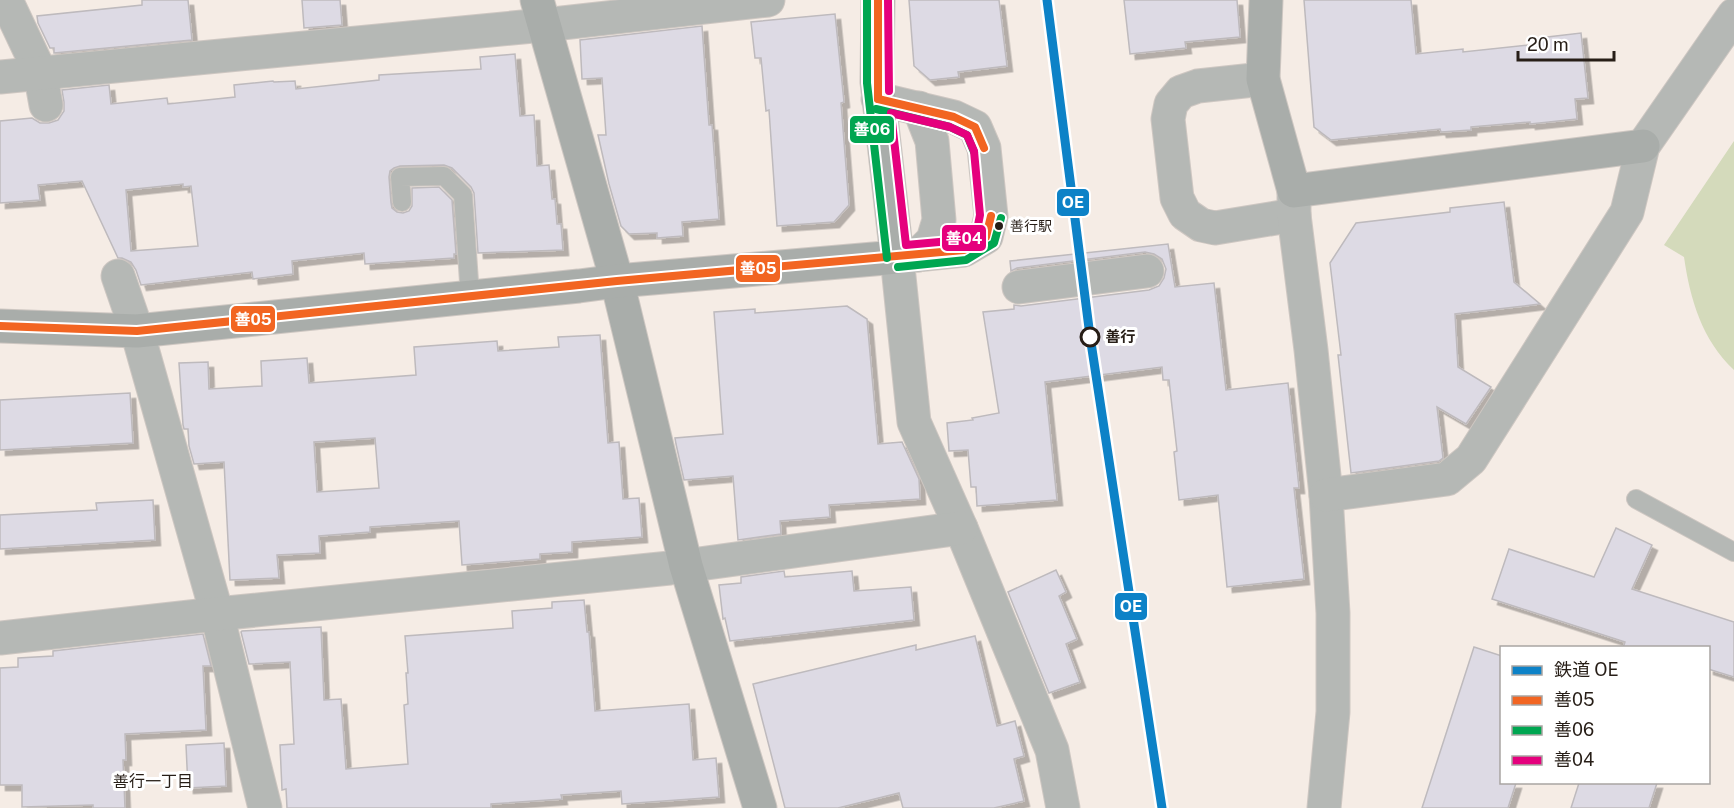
<svg xmlns="http://www.w3.org/2000/svg" width="1734" height="808" font-family="'Public Sans','Noto Sans JP',sans-serif">
	<defs>
		<filter id="shadow"><feDropShadow dx="5.5" dy="5.5" stdDeviation="0" flood-color="#0004"/></filter>
	</defs>
	<rect width="100%" height="100%" fill="#f5ece5"/>
	<!-- green -->
	<path fill="#d4dabb" d="M1734,141V370C1702,340 1690,299 1684,257L1664,245Z"/>
	<!-- building -->
	<g fill="#dddae4" stroke="#bebabd" stroke-width="1.5" fill-rule="evenodd" filter="url(#shadow)">
		<polygon points="142,0 188,0 192,40 54,53 54,48 50,48 38,23 37,16 142,5"/>
		<polygon points="302,0 340,0 342,25 304,28"/>
		<polygon points="909,0 999,0 1007,66 958,72 959,77 930,80 914,66"/>
		<polygon points="1124,0 1237,0 1240,37 1185,42 1186,48 1130,54"/>
		<polygon points="1304,0 1411,0 1416,54 1463,49 1463,52 1539,44 1539,38 1581,33 1588,98 1575,99 1577,119 1530,124 1530,122 1471,127 1471,130 1441,132 1440,129 1331,140 1314,127"/>
		<polygon points="835,14 844,102 841,103 849,205 834,222 777,226 769,110 766,111 761,58 755,58 751,22"/>
		<polygon points="702,26 709,125 712,125 719,219 682,222 683,236 657,238 657,233 629,234 621,226 609,184 598,135 606,135 602,78 582,79 580,40"/>
		<path d="M515,54L520,116L534,115L537,166L549,165L552,199H555L557,224H561L563,250L478,253L474,193L471,187L452,168L444,165L400,166L394,168L390,171L389,177L391,203L392,208L397,212L403,213L409,211L412,206V188L439,187L452,200L456,254H454V258L365,264L364,253L292,261L293,274L253,279L252,272L141,285L136,270L131,262L122,258H118L82,181L38,185L40,200L0,203V121L32,118L40,123H49L58,120L64,111V102L62,90L109,85L111,104L167,98L168,104L235,97L234,85L273,81L274,82L295,81L296,89L379,80V75L481,69L480,57ZM183,184V187L191,186L198,246L131,251L126,190Z"/>
		<polygon points="1504,202 1514,282 1540,304 1455,314 1458,367 1491,387 1466,424 1437,407 1443,458 1439,461 1351,473 1338,355 1341,355 1330,263 1356,223 1450,212 1450,208"/>
		<polygon points="1168,244 1175,287 1214,283 1226,390 1288,383 1299,488 1294,488 1304,579 1227,587 1218,495 1179,500 1174,452 1177,451 1169,380 1163,380 1162,367 1045,382 1057,500 977,506 976,487 971,487 968,450 949,451 947,423 973,420 972,418 999,413 983,312 1014,309 1014,305 1021,306 1149,290 1159,286 1164,278 1166,269 1162,259 1154,254 1145,252 1017,268 1011,271 1010,261"/>
		<polygon points="847,306 867,319 878,444 902,442 919,479 920,499 829,505 830,517 780,521 781,534 738,540 733,476 684,480 676,444 675,438 723,434 714,312 755,309 755,313"/>
		<path d="M600,335L608,443L619,442L623,499L639,498L642,537L572,542V552L540,554V559L462,565L459,521L370,527V532L319,536L320,553L277,555L279,578L230,580L224,462L194,464L189,446L188,429H184L183,425L179,363L208,362L209,389L262,386L261,361L307,358L309,383L416,375L414,347L497,341L498,351L559,347L558,337ZM375,438L379,488L317,492L314,442Z"/>
		<polygon points="130,393 133,443 0,450 0,400"/>
		<polygon points="153,500 155,540 0,549 0,515 97,510 96,503"/>
		<polygon points="1616,528 1652,545 1632,589 1734,622 1734,677 1708,669 1708,648 1623,648 1625,642 1492,599 1509,549 1594,577"/>
		<polygon points="1056,570 1066,592 1059,596 1077,639 1066,644 1080,682 1049,693 1008,592"/>
		<polygon points="784,571 785,577 852,571 854,591 911,587 914,620 730,641 725,618 723,619 719,585 741,583 741,577"/>
		<polygon points="584,600 587,632 589,632 595,711 689,704 693,760 716,758 719,797 622,804 621,791 561,795 562,799 491,804 491,808 287,808 286,789 282,790 280,745 294,744 290,662 249,664 241,632 242,631 321,627 324,700 341,699 346,769 408,764 404,705 408,704 406,673 408,673 405,636 513,628 512,611 552,608 552,602"/>
		<polygon points="203,634 211,666 203,666 206,730 125,734 126,760 123,760 125,808 93,808 93,805 22,807 22,785 0,785 0,668 18,667 18,658 53,656 53,651"/>
		<polygon points="975,636 997,726 1015,721 1024,756 1014,759 1024,801 994,808 903,808 899,793 838,808 785,808 753,684 916,645 916,650"/>
		<polygon points="1474,647 1502,656 1502,783 1516,783 1508,808 1422,808"/>
		<polygon points="224,743 226,786 188,788 186,745"/>
		<polygon points="1579,783 1657,783 1649,808 1571,808"/>
	</g>
	<g fill="none" stroke-linecap="round" stroke-linejoin="round">
		<defs>
			<g id="lane">
				<polyline points="402,202 400,177 444,176 463,195 470,296"/>
				<polyline points="1636,499 1734,552"/>
			</g>
			<g id="street">
				<polyline points="6,0 40,72 46,105"/>
				<polyline points="0,77 544,25 768,0"/>
				<polyline points="1263,79 1198,86 1181,92 1171,104 1168,119 1177,198 1185,214 1201,225 1215,228 1294,215"/>
				<polyline points="878,99 954,117 975,127 984,148 991,216 986,237 964,250 897,257 914,422 961,528 1052,750 1063,808"/>
				<polyline points="1294,191 1294,215 1311,350 1326,495 1333,613 1333,712 1324,808"/>
				<polyline points="918,255 933,240 939,220 932,141 919,108"/>
				<polyline points="118,276 137,331 217,614 265,808"/>
				<polyline points="1019,287 1147,271"/>
				<polyline points="1326,495 1447,479 1471,459 1627,212 1643,146 1734,15"/>
				<polyline points="0,638 217,614 670,568 961,528"/>
			</g>
			<g id="secondary">
				<polyline points="537,0 617,281 686,566 760,808"/>
				<polyline points="1266,0 1263,79 1294,191 1643,146"/>
				<polyline points="0,326 137,331 579,286 617,281 897,257 877,82 878,0"/>
			</g>
		</defs>
		<!-- lane casing -->
		<use href="#lane" stroke="#cec7c2" stroke-width="20"/>
		<!-- street casing -->
		<use href="#street" stroke="#cec7c2" stroke-width="35"/>
		<!-- secondary casing -->
		<use href="#secondary" stroke="#cec7c2" stroke-width="35"/>
		<!-- lane -->
		<use href="#lane" stroke="#b5b8b5" stroke-width="18"/>
		<!-- street -->
		<use href="#street" stroke="#b5b8b5" stroke-width="33"/>
		<!-- secondary -->
		<use href="#secondary" stroke="#a9adaa" stroke-width="33"/>
		<defs>
			<g id="bus-1">
				<polyline points="878,0 878,99"/>
				<polyline points="878,99 954,117 975,127 984,148"/>
				<polyline points="0,326 137,331 617,281 964,250 986,237 991,216"/>
			</g>
			<g id="bus-2">
				<polyline points="867,0 867,83 887,258"/>
				<polyline points="876,109 950,127 967,135 974,152"/>
				<polyline points="898,267 966,260 994,243 1001,218"/>
			</g>
			<g id="bus-3">
				<polyline points="888,0 889,91"/>
				<polygon points="891,113 950,127 967,135 974,151 980,215 977,230 961,240 906,245"/>
			</g>
		</defs>
		<!-- bus-1 casing -->
		<use href="#bus-1" stroke="#fff" stroke-width="12"/>
		<!-- bus-2 casing -->
		<use href="#bus-2" stroke="#fff" stroke-width="12"/>
		<!-- bus-3 casing -->
		<use href="#bus-3" stroke="#fff" stroke-width="12"/>
		<!-- bus-1 -->
		<use href="#bus-1" stroke="#f26522" stroke-width="8"/>
		<!-- bus-2 -->
		<use href="#bus-2" stroke="#00a651" stroke-width="8"/>
		<!-- bus-3 -->
		<use href="#bus-3" stroke="#e5007d" stroke-width="8"/>
		<defs>
			<polyline id="rail-1" points="1047,0 1090,336 1162,808"/>
		</defs>
		<!-- rail-1 casing -->
		<use href="#rail-1" stroke="#fff" stroke-width="14"/>
		<!-- rail-1 -->
		<use href="#rail-1" stroke="#0d82c7" stroke-width="9"/>
	</g>
	<!-- markers -->
	<circle fill="#271e17" stroke="#fff" stroke-width="2" cx="999" cy="226" r="5"/>
	<circle fill="#fff" stroke="#271e17" stroke-width="3" cx="1090" cy="337" r="9"/>
	<g text-anchor="middle" stroke-width="6" stroke-linejoin="round" paint-order="stroke">
		<!-- bus labels -->
		<g font-size="14" fill="#271e17" stroke="#fff" text-anchor="start">
			<text x="1010" y="231">善行駅</text>
		</g>
		<!-- stop labels -->
		<g font-size="15" font-weight="bold" fill="#271e17" stroke="#fff" text-anchor="start">
			<text x="1105" y="342">善行</text>
		</g>
		<!-- neighbourhood labels -->
		<g font-size="16" fill="#271e17" stroke="#fff">
			<text x="153" y="787">善行一丁目</text>
		</g>
	</g>
	<g stroke="#fff" stroke-width="2">
		<rect x="849" y="115" width="46" height="29" rx="6" fill="#00a651"/>
		<rect x="1056" y="188" width="34" height="29" rx="6" fill="#0d82c7"/>
		<rect x="941" y="224" width="46" height="28" rx="6" fill="#e5007d"/>
		<rect x="735" y="254" width="46" height="29" rx="6" fill="#f26522"/>
		<rect x="230" y="305" width="46" height="28" rx="6" fill="#f26522"/>
		<rect x="1114" y="592" width="34" height="29" rx="6" fill="#0d82c7"/>
	</g>
	<g font-size="16" text-anchor="middle" font-weight="bold" fill="#fff">
		<text x="872" y="135">善06</text>
		<text x="1073" y="208">OE</text>
		<text x="964" y="244">善04</text>
		<text x="758" y="274">善05</text>
		<text x="253" y="325">善05</text>
		<text x="1131" y="612">OE</text>
	</g>
	<!-- legend -->
	<rect x="1500" y="646" width="210" height="138" fill="#ffffff" stroke="#a9a5a2" stroke-width="1.5"/>
	<rect x="1512" y="666" width="30" height="9" fill="#0d82c7" stroke="#a9a5a2" stroke-width="1.5"/>
	<text x="1554" y="676" font-size="18" fill="#271e17">鉄道 OE</text>
	<rect x="1512" y="696" width="30" height="9" fill="#f26522" stroke="#a9a5a2" stroke-width="1.5"/>
	<text x="1554" y="706" font-size="18" fill="#271e17">善05</text>
	<rect x="1512" y="726" width="30" height="9" fill="#00a651" stroke="#a9a5a2" stroke-width="1.5"/>
	<text x="1554" y="736" font-size="18" fill="#271e17">善06</text>
	<rect x="1512" y="756" width="30" height="9" fill="#e5007d" stroke="#a9a5a2" stroke-width="1.5"/>
	<text x="1554" y="766" font-size="18" fill="#271e17">善04</text>
	<!-- scale -->
	<path d="M1518 51v9h96v-9" fill="none" stroke="#271e17" stroke-width="3"/>
	<text x="1527" y="51" font-size="18" fill="#271e17" stroke="#ffffff" stroke-width="4.5" paint-order="stroke">20 m</text>
</svg>
